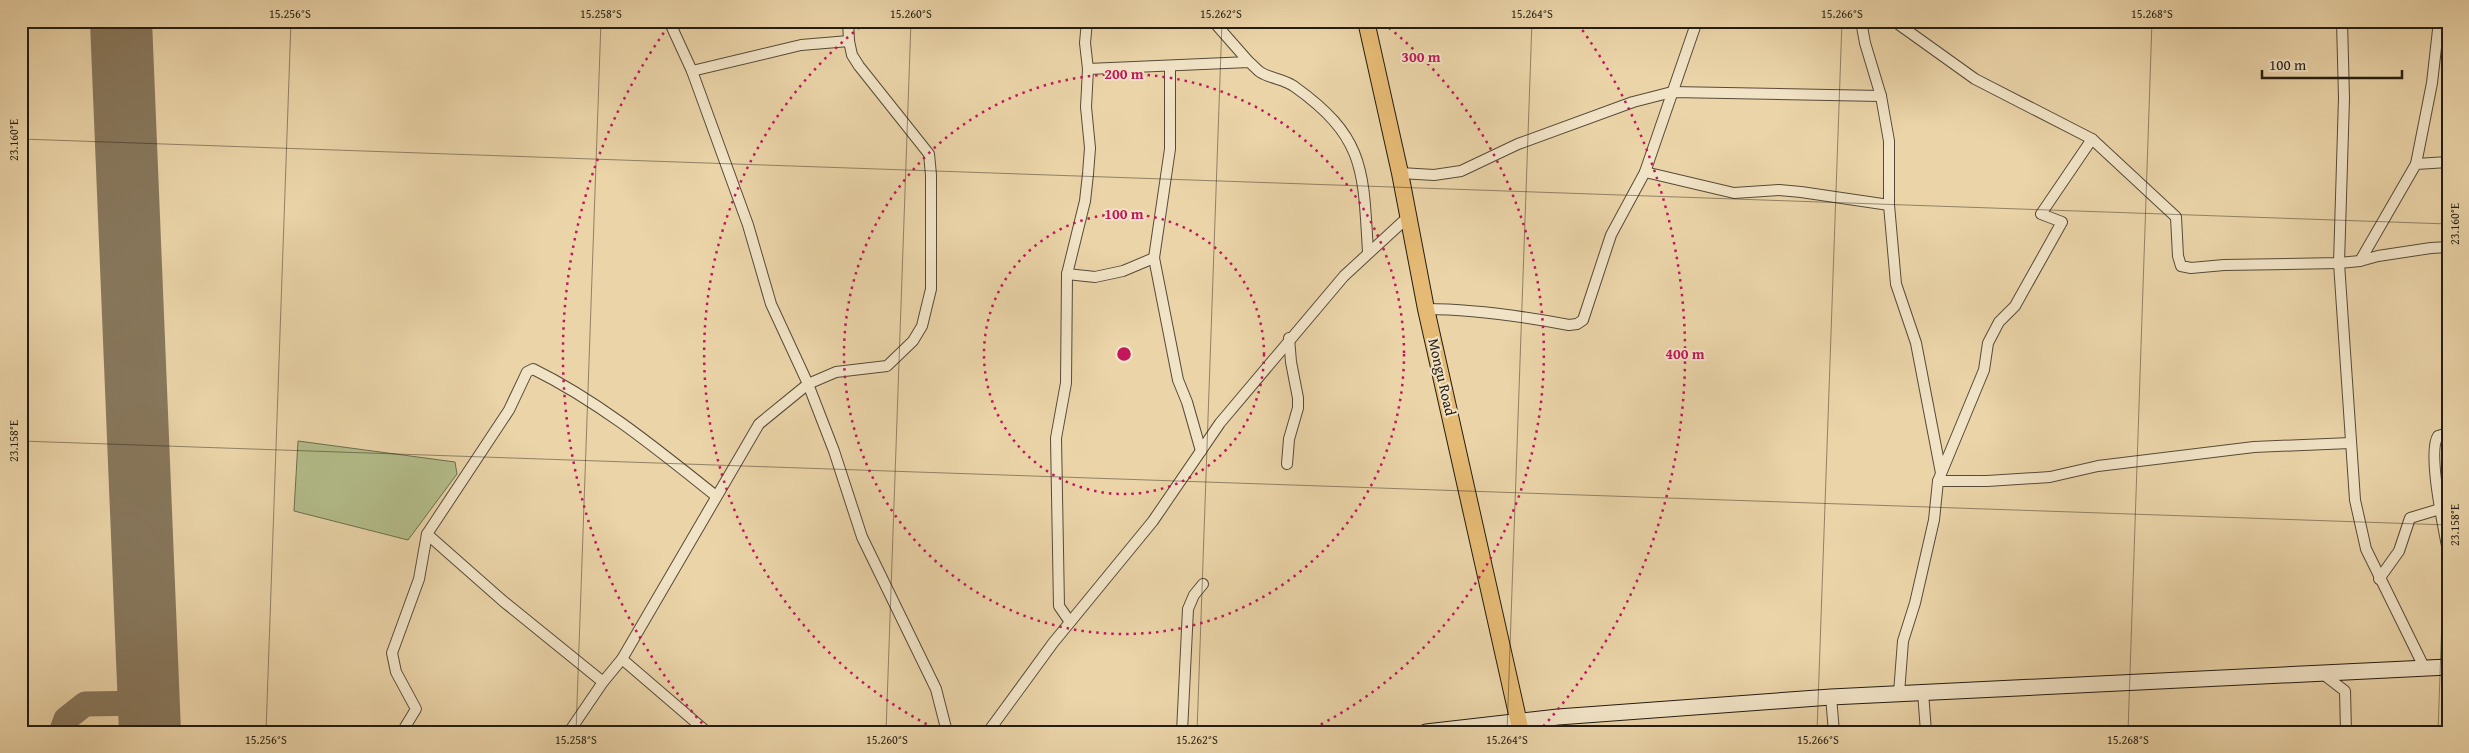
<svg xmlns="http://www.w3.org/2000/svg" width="2469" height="753" font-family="'Gentium Book Plus',serif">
	<rect width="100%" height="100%" fill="#ead4a8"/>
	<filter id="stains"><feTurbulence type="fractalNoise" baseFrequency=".004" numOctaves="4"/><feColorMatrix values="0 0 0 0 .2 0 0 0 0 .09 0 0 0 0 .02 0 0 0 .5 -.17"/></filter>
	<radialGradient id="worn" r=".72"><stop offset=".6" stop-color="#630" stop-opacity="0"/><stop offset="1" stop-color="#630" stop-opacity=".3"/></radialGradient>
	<!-- green -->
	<polygon fill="#b3bd8a" stroke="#6c6d4e" points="298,441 455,462 457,474 408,540 294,511"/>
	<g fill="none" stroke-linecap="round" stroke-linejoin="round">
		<!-- taxiway -->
		<polyline stroke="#88785d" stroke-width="25" points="62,730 66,719 85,704 149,703"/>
		<!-- runway -->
		<polyline stroke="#88785d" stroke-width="62" points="121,21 150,732"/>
		<defs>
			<g id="street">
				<polyline points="669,21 692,71 748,225 771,304 808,384 834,451 862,537 936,689 947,732"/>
				<polyline points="848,21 849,41"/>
				<polyline points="1213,21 1249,62"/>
				<polyline points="1861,21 1865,43 1881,96 1889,141 1889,205 1896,284 1916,343 1941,473"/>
				<polyline points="1894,21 1975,79 2092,139 2176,217 2178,256 2181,266 2191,268 2224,265 2339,263 2360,261 2378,256 2431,248 2448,247"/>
				<polyline points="2342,21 2344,98 2339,263 2355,500 2366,549 2424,667"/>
				<polyline points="1170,66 1170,149 1154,258 1178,380 1187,402 1201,451"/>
				<path d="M1088,69L1249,62C1253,65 1256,69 1260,72C1271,79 1285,79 1295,87C1366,138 1363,171 1368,252"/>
				<polyline points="692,71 801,45 849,41 852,55 859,66 929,154 931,175 931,289 922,326 913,341 887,366 836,372 808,384 759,424 622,659 707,732"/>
				<polyline points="2416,164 2432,83 2439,21"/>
				<polyline points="1645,172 1734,193 1779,190 1801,192 1889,205"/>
				<polyline points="1400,173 1434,175 1461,171 1518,144 1633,102 1672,92 1881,96"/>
				<polyline points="2360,261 2416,164 2448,162"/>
				<polyline points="1067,274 1095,277 1123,271 1154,258"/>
				<path d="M1426,309C1475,309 1521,316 1569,325L1577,324L1583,320L1611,235L1645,172L1697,21"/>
				<path d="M2448,433L2438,436C2427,451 2444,530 2448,551"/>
				<polyline points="1287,464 1289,439 1298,408 1298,398 1291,362 1289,338"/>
				<polyline points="1938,481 1987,481 2050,477 2098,466 2254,447 2350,443"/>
				<polyline points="2379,579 2399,551 2410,518 2440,509"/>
				<polyline points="1070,622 1059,606 1056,438 1066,383 1067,274 1085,201 1088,174 1090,148 1086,107 1088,69 1085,43 1087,21"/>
				<path d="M622,659L603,682L503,601L427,534L509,410L527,372L533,369C600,402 658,450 716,496"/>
				<polyline points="2323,674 2345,691 2346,732"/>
				<polyline points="1923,692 1926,732"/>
				<polyline points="1899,693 1903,641 1915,603 1934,520 1938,481 1984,370 1988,343 1999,322 2015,306 2062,222 2041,214 2092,139"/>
				<polyline points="1831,697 1834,732"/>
				<polyline points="402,732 416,709 396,672 392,653 419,579 427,534"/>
				<polyline points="569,732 603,682"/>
				<polyline points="988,732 1053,643 1153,521 1220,423 1344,276 1409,216"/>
				<polyline points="1182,732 1188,609 1194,595 1203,584"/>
			</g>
			<polyline id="secondary" points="1426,732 1558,717 1831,697 2448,667"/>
			<polyline id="primary" points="1366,21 1400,173 1426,309 1521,732"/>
		</defs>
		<!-- street casing -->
		<use href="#street" stroke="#564b38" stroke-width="12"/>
		<!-- secondary casing -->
		<use href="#secondary" stroke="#251d12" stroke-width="17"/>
		<!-- primary casing -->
		<use href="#primary" stroke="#251d12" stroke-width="18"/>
		<!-- street -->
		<use href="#street" stroke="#f1e3c6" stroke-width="10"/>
		<!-- secondary -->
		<use href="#secondary" stroke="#f1e3c6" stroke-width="15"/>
		<!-- primary -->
		<use href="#primary" stroke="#e5ba74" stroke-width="16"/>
	</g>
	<!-- ticks -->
	<path fill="none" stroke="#251d12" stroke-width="1" stroke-opacity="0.45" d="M21,139L2448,224M21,441L2448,525M266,732L291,21M576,732L601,21M886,732L911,21M1197,732L1222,21M1507,732L1532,21M1817,732L1842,21M2128,732L2152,21M2438,732L2448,450"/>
	<!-- distance rings -->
	<g fill="none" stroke="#c2185b" stroke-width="2.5" stroke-dasharray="2.5 5">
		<circle cx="1124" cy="354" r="140"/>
		<circle cx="1124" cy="354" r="280"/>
		<path d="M940 731A420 420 0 0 1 865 23M1383 23A420 420 0 0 1 1308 731"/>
		<path d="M707 729A561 561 0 0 1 670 24M1578 24A561 561 0 0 1 1541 729"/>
	</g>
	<g text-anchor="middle" stroke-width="4" stroke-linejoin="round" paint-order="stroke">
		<!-- street labels -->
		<g font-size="15" fill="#251d12" stroke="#f1e3c6">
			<text transform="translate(1442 377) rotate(77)" y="5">Mongu Road</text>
		</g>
	</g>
	<circle cx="1124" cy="354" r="8" fill="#c2185b" stroke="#f1e3c6" stroke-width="2.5"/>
	<g font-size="15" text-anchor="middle" font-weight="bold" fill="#c2185b" stroke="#f1e3c6" stroke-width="4" stroke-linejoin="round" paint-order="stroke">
		<text x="1421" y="62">300 m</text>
		<text x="1124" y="79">200 m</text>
		<text x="1124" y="219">100 m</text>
		<text x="1685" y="359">400 m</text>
	</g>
	<!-- margin -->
	<rect width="2469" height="753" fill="none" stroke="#ead4a8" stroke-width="55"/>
	<!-- scale -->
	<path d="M2262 70v8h140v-8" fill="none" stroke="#251d12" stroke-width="2.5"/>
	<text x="2269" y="70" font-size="15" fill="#251d12" stroke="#f1e3c6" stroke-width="4" paint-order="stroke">100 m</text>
	<rect x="28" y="28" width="2414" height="698" fill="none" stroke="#251d12" stroke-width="2"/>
	<g font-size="12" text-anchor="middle" fill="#251d12">
		<text x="290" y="18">15.256°S</text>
		<text x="601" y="18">15.258°S</text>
		<text x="911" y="18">15.260°S</text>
		<text x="1221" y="18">15.262°S</text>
		<text x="1532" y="18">15.264°S</text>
		<text x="1842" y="18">15.266°S</text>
		<text x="2152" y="18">15.268°S</text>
		<text transform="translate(14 140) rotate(-90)" y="4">23.160°E</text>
		<text transform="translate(2455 224) rotate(-90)" y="4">23.160°E</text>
		<text transform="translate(14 441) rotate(-90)" y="4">23.158°E</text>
		<text transform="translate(2455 525) rotate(-90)" y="4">23.158°E</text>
		<text x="266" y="744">15.256°S</text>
		<text x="576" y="744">15.258°S</text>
		<text x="887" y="744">15.260°S</text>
		<text x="1197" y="744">15.262°S</text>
		<text x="1507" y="744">15.264°S</text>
		<text x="1818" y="744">15.266°S</text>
		<text x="2128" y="744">15.268°S</text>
	</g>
	<rect width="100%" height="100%" filter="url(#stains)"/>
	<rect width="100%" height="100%" fill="url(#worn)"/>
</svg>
